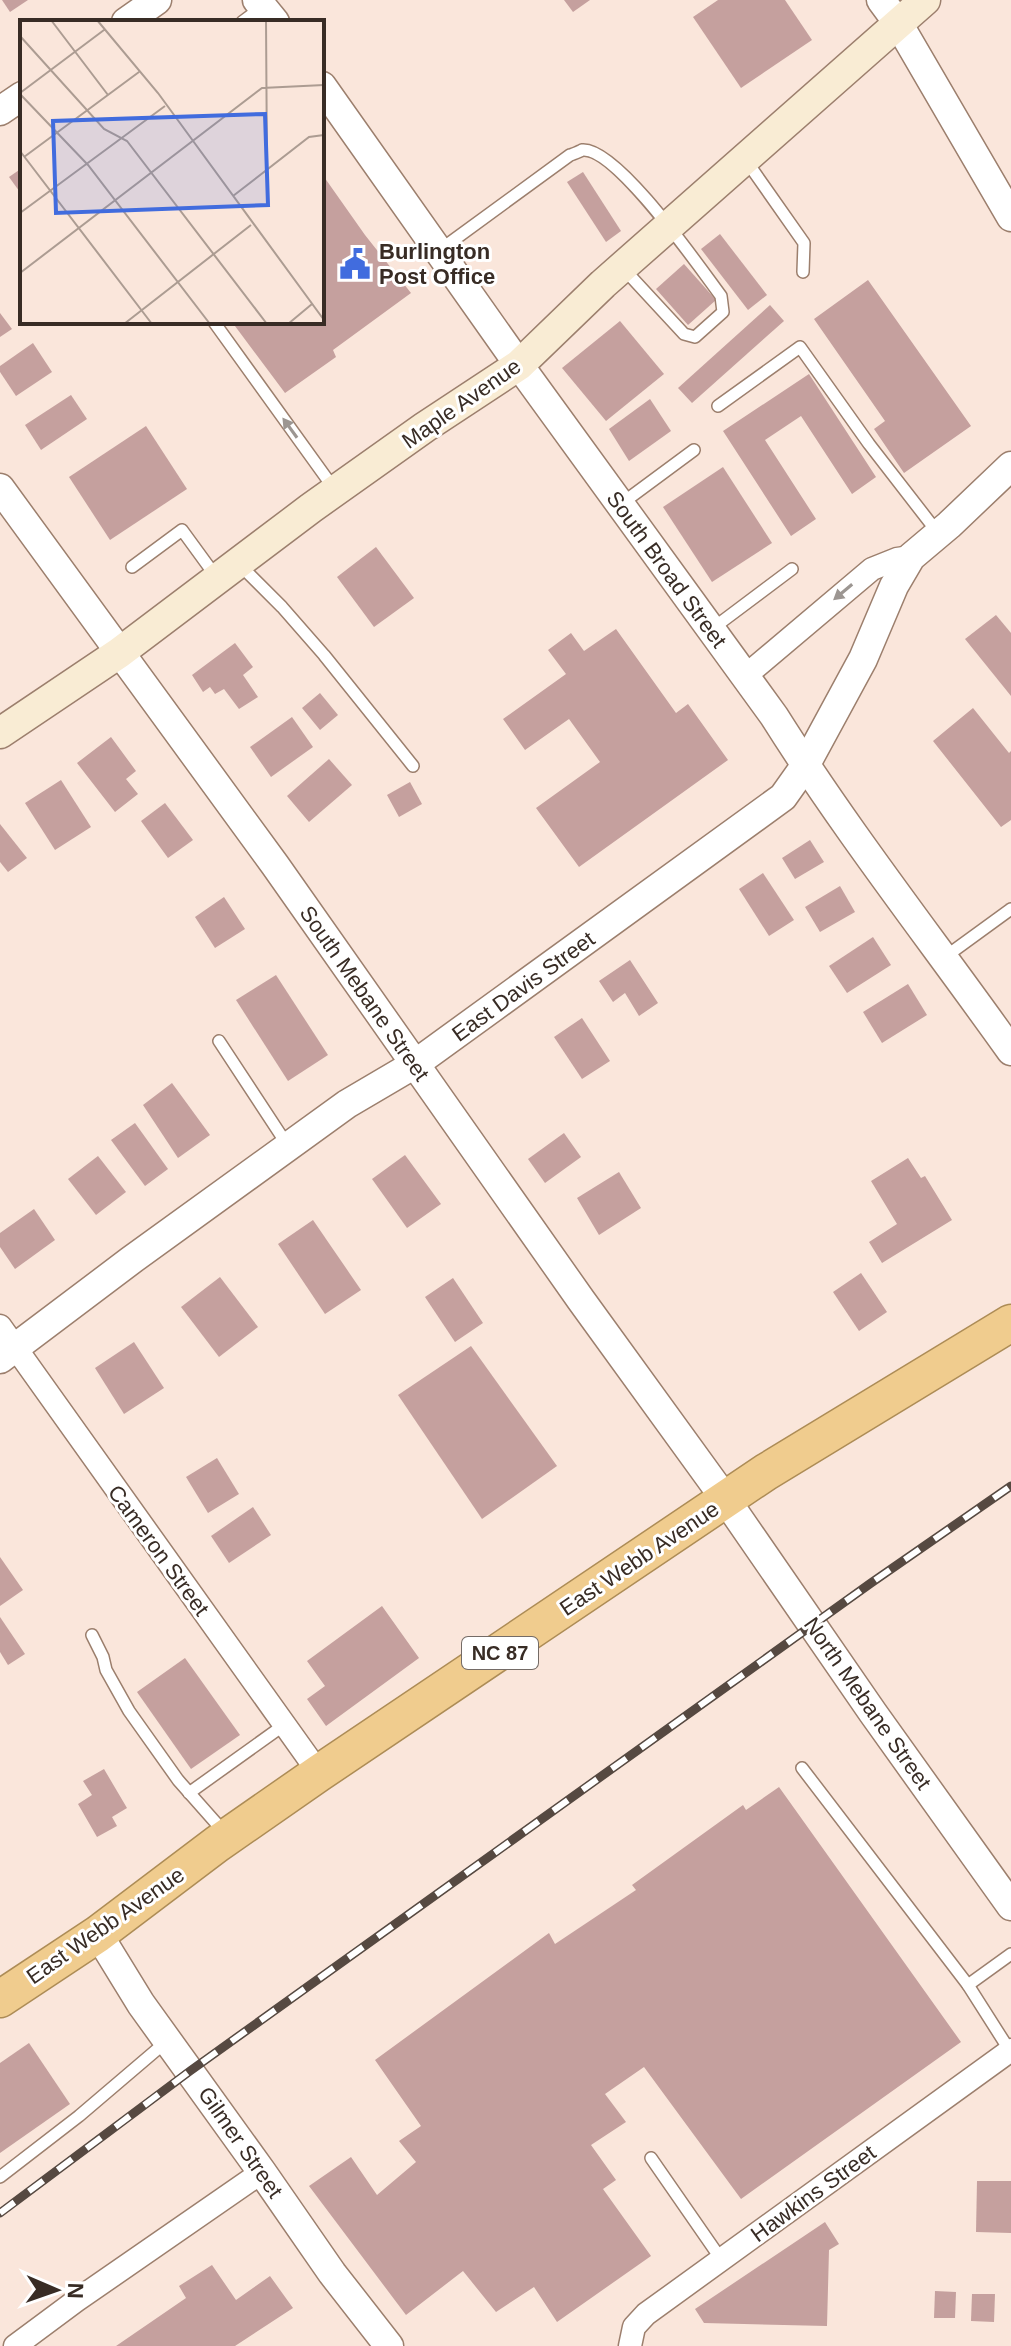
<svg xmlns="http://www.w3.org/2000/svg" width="1011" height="2346" font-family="Arial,sans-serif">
	<rect width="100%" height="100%" fill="#fae6db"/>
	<!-- building -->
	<g fill="#c5a09e">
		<polygon points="2,0 28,0 10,12"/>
		<polygon points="564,0 590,0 573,12"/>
		<polygon points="718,0 785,0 812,40 741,88 693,17"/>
		<polygon points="22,168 22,195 9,177"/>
		<polygon points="583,172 621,231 606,242 567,182"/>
		<polygon points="322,174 365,235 411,293 333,350 336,357 285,393 232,322 322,322"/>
		<polygon points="720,234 767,295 748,310 701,249"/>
		<polygon points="684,264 716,300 688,325 656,289"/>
		<polygon points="868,280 971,426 904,473 874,429 885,421 814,319"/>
		<polygon points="770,305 784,321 692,403 678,388"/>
		<polygon points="0,313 12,329 0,337"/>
		<polygon points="620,321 664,374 606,421 562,368"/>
		<polygon points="33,343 52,372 16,396 0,372 0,366"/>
		<polygon points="809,374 876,477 852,494 801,416 765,440 816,519 791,536 723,431"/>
		<polygon points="71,395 87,419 41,450 25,425"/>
		<polygon points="650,399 671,431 629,461 609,429"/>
		<polygon points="146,426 187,489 110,540 69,477"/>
		<polygon points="723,467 772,543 712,582 663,507"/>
		<polygon points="376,547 414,598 374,627 337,577"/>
		<polygon points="996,615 1011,633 1011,696 965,639"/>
		<polygon points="616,629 676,713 688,704 728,760 579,867 536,808 600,762 569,719 525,750 503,719 566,674 548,650 571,633 584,651"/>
		<polygon points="235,643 253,667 243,675 258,697 239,709 224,689 215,694 210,687 203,692 192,675"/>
		<polygon points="320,693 338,715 320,730 302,708"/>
		<polygon points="973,708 1009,753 1011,751 1011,820 1001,827 933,741"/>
		<polygon points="292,717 313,747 271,777 250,747"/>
		<polygon points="111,737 136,771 126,779 138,794 115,812 77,763"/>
		<polygon points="329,759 352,785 309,822 287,796"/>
		<polygon points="61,780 91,827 55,850 25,803"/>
		<polygon points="410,782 422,804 399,817 387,795"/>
		<polygon points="165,803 193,840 168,858 141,821"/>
		<polygon points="0,824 27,858 8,872 0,862"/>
		<polygon points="810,840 824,862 795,879 782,858"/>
		<polygon points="763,873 794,920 769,936 739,889"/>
		<polygon points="840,886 855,912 820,932 805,907"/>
		<polygon points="224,897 245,929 215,948 195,917"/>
		<polygon points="873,937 891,965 847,993 829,966"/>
		<polygon points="630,960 658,1003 639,1016 625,993 613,1002 599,981"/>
		<polygon points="276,975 328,1055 288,1081 236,1000"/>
		<polygon points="908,984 927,1015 882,1043 863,1012"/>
		<polygon points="582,1018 610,1061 582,1079 554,1037"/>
		<polygon points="172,1083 210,1135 178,1158 143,1105"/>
		<polygon points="135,1123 168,1169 145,1186 111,1140"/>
		<polygon points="564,1133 581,1157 545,1183 528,1159"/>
		<polygon points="405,1155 441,1204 407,1228 372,1179"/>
		<polygon points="98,1156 126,1192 96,1215 68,1179"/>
		<polygon points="908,1158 921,1178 925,1176 952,1220 882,1263 869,1242 897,1224 871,1181"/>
		<polygon points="619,1172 641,1208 599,1235 577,1198"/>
		<polygon points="34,1209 55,1240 15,1269 0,1247 0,1233"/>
		<polygon points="313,1220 361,1290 325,1314 278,1244"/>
		<polygon points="861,1273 887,1312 859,1331 833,1292"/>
		<polygon points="220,1277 258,1327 219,1357 181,1307"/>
		<polygon points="453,1278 483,1323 455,1342 425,1297"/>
		<polygon points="134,1342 164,1388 124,1414 95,1368"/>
		<polygon points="471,1346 557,1466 482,1519 398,1395"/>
		<polygon points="217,1458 239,1494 208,1513 186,1477"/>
		<polygon points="253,1507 271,1535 229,1563 211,1536"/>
		<polygon points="0,1557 23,1590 0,1606"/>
		<polygon points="382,1606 419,1658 326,1726 307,1699 325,1686 307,1661"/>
		<polygon points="0,1617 25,1654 8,1665 0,1652"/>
		<polygon points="185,1658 240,1735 191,1769 137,1692"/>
		<polygon points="104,1769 127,1808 112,1817 117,1826 97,1837 78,1804 92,1795 83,1781"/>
		<polygon points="779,1787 961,2042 741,2199 644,2067 605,2094 626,2122 591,2145 616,2180 603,2189 651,2256 557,2322 534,2287 496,2312 463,2271 406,2315 309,2186 351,2157 377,2195 416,2162 399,2141 421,2126 375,2060 549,1933 555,1944 636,1890 632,1885 743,1805 746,1810"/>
		<polygon points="29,2043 70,2104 0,2153 0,2063"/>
		<polygon points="977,2181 1011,2181 1011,2233 976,2232"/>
		<polygon points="825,2222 839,2244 829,2250 827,2326 704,2323 695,2309"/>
		<polygon points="212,2265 236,2300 270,2276 293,2308 235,2346 116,2346 186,2298 179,2286"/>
		<polygon points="935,2291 956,2292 955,2318 934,2318"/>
		<polygon points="972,2294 995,2294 994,2322 971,2321"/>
	</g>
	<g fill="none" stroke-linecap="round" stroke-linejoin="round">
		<defs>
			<g id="service">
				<polyline points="242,22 262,7"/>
				<polyline points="745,159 804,243 803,272"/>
				<path d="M440,250L570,155C571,155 581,151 582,150C616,146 700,268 721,296L723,312L695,337L684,334L622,267"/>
				<polyline points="214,322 335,490"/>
				<polyline points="718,406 800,347 869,444 938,533"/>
				<polyline points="621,504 694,450"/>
				<polyline points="239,564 282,607 324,655 413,766"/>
				<polyline points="132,567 182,530 217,578"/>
				<polyline points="712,629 792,569"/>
				<polyline points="945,957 1011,909"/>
				<polyline points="219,1041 288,1146"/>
				<polyline points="92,1635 103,1657 106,1670 129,1711 178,1780 224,1832"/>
				<polyline points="802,1768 968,1985 1011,1954"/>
				<polyline points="189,1793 284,1725"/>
				<polyline points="968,1985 1010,2051"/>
				<polyline points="651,2158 721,2259"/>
				<polyline points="0,2177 79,2116 167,2041"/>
			</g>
			<g id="minor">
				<polyline points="744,677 872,569 897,559 911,557"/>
				<polyline points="0,1326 319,1773"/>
				<polyline points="15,2346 77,2300 262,2172"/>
				<polyline points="630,2346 634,2327 646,2314 1011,2050"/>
			</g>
			<g id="tertiary">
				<polyline points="257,0 275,22"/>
				<polyline points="881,0 898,23 1011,217"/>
				<polyline points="126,22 157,0"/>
				<path d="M322,86L519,365L774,716C847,832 932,940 1011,1051"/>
				<polyline points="0,111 22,96"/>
				<polyline points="0,488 275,865 581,1300 726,1500 873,1713 1011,1906"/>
				<polyline points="0,1359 130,1261 347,1104 415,1064 783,797 805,766 863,659 894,586 911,557 949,525 1011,466"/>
				<polyline points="98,1934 141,2004 262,2172 332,2273 389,2346"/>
			</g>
			<polyline id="secondary" points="0,733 119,653 311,508 425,427 519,365 603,284 925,0"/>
			<polyline id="trunk" points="0,1999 98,1934 217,1844 319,1773 766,1472 1011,1323"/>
		</defs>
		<!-- service casing -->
		<use href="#service" stroke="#9c7f6d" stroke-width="14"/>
		<!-- minor casing -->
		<use href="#minor" stroke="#9c7f6d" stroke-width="25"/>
		<!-- tertiary casing -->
		<use href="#tertiary" stroke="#9c7f6d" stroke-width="31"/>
		<!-- secondary casing -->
		<use href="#secondary" stroke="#9c7f6d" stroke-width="33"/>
		<!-- trunk casing -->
		<use href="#trunk" stroke="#ad8c56" stroke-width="39"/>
		<!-- service -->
		<use href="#service" stroke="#fff" stroke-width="11"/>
		<!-- minor -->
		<use href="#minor" stroke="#fff" stroke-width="22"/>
		<!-- tertiary -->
		<use href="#tertiary" stroke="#fff" stroke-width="28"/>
		<!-- secondary -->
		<use href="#secondary" stroke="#f9ecd4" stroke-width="30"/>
		<!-- trunk -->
		<use href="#trunk" stroke="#f0cc8e" stroke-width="36"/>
		<defs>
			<polyline id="rail" points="0,2213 190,2071 871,1583 1011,1486"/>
		</defs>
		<!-- rail casing -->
		<use href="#rail" stroke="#564941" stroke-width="9"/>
		<!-- rail -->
		<use href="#rail" stroke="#fff" stroke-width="6" stroke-dasharray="18" stroke-linecap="butt"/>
	</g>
	<!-- one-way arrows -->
	<defs><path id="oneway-solid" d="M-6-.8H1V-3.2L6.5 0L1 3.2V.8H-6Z" transform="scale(2)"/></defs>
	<g fill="#9c9692">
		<use href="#oneway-solid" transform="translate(290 428) rotate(-126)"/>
		<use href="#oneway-solid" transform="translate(843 592) rotate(140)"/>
	</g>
	<!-- icons -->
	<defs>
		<symbol id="civic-bare" viewBox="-9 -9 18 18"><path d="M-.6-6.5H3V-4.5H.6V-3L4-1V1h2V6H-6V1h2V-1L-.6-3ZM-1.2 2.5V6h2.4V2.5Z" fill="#416cde" stroke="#fff" stroke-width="2.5" paint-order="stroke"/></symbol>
	</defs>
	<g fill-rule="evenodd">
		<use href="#civic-bare" x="333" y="242" width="44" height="44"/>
	</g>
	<g text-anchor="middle" stroke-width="6" stroke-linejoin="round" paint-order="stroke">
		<!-- shield labels -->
		<rect fill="#fff" stroke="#746b66" stroke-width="2" x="462" y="1637" width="76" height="32" rx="6"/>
		<g font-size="20" font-weight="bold" fill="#382c25">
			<text x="500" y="1660">NC 87</text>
		</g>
		<!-- poi labels -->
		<g font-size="22" font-weight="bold" fill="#382c25" stroke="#fff" text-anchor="start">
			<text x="379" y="259">Burlington<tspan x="379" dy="25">Post Office</tspan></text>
		</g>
		<!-- street labels -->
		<g font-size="22" fill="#382c25" stroke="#fff">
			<text transform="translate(461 403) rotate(-35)" y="8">Maple Avenue</text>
			<text transform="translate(667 569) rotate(54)" y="8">South Broad Street</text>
			<text transform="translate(523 986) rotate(-36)" y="8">East Davis Street</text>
			<text transform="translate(365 993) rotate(55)" y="8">South Mebane Street</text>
			<text transform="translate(159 1550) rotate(54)" y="8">Cameron Street</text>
			<text transform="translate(639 1558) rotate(-34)" y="8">East Webb Avenue</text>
			<text transform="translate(868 1703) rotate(55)" y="8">North Mebane Street</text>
			<text transform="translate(105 1925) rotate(-35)" y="8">East Webb Avenue</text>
			<text transform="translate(241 2142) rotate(55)" y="8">Gilmer Street</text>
			<text transform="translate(813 2193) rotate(-36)" y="8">Hawkins Street</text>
		</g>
	</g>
	<!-- overview -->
	<g transform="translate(20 20)">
		<rect width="304" height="304" fill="#fae6db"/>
		<path fill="none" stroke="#ac9c92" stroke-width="2" d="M31,0L88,75M77,0L138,73L304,300M246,0L247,149M0,16L84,109L107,121L247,304M0,73L84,10M0,74L68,145L190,304M0,131L132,304M4,137L119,52M213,176L289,117L304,115M0,193L145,86M0,253L242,68L304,65M104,304L231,205M268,304L292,284"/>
		<path fill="#416cde" fill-opacity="0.15" stroke="#416cde" stroke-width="4" d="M245,94L248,185L36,193L33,101Z"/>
		<rect width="304" height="304" fill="none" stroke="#382c25" stroke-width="4"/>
	</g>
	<!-- north arrow -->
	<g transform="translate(56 2290) rotate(92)" stroke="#ffffff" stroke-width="6" paint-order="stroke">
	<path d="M0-6L14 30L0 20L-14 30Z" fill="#382c25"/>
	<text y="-12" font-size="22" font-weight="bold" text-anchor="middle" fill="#382c25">N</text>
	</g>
</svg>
